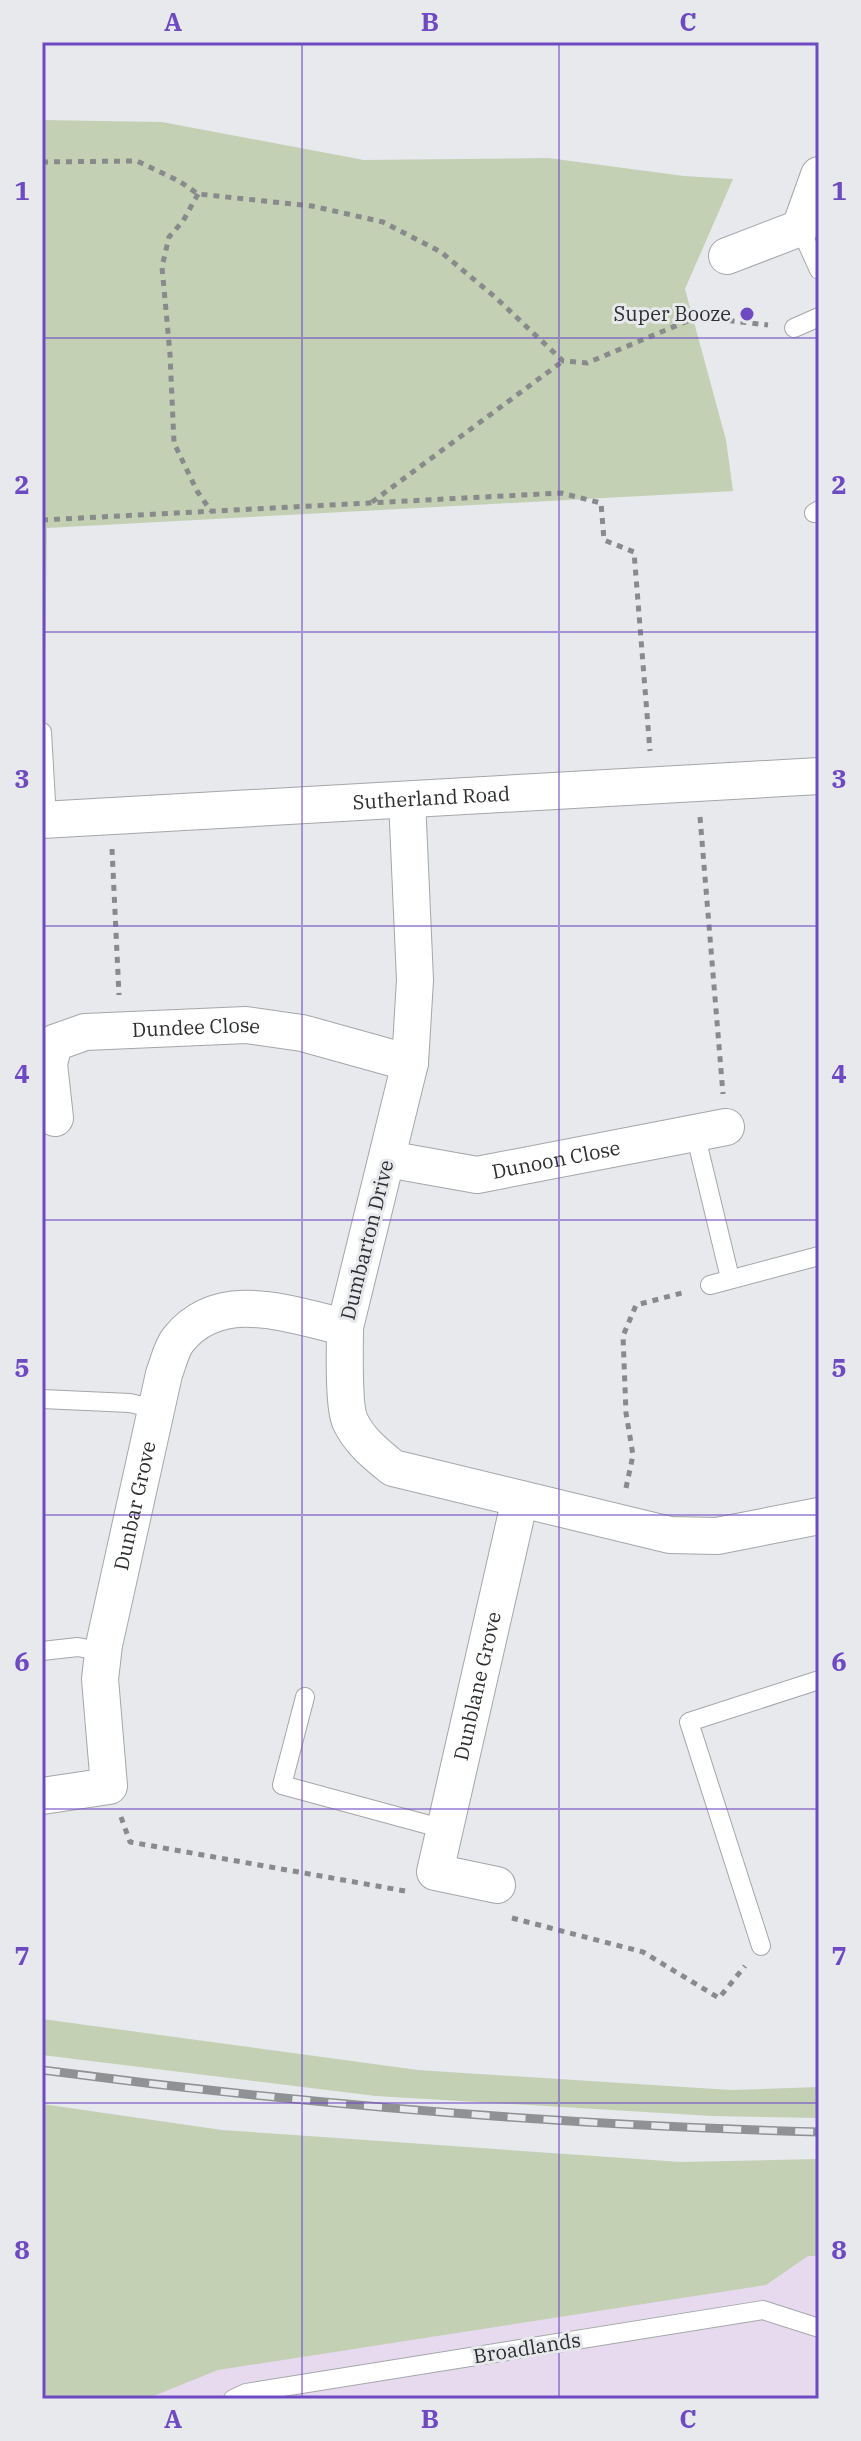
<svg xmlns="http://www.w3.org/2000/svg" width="861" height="2441" font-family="'IBM Plex Serif',serif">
	<rect width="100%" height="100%" fill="#e7e9ec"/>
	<!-- industrial -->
	<polygon fill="#e7daee" points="42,2186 819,2256 819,2399 42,2399"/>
	<!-- green -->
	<g fill="#c3d0b4">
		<polygon points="42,120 162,122 364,160 548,158 684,176 733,179 685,289 726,440 733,491 47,528 45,658 42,658"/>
		<polygon points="42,2019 418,2070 731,2090 819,2087 819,2118 712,2116 376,2096 42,2055"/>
		<polygon points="42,2104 222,2130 681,2162 819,2159 819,2256 808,2256 766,2285 218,2370 146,2399 42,2399"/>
	</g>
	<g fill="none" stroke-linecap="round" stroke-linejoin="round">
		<defs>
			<g id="lane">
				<polyline points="800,228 819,270"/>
				<polyline points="794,328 819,317"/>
				<polyline points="814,513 819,510"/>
				<polyline points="42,732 47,819"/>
				<polyline points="695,1133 730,1278"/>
				<polyline points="710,1285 819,1256"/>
				<polyline points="42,1399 130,1403 156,1409"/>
				<polyline points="42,1651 78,1647 103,1652"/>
				<polyline points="305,1697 282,1785 444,1829"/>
				<polyline points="761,1946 689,1722 819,1680"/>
				<polyline points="233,2399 246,2393 763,2310 819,2328"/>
			</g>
			<g id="street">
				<polyline points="727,256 800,228 819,175"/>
				<path d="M407,800L415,980L410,1063L345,1327C345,1347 343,1405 350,1421C359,1441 377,1455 393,1468L670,1535L717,1536L819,1516"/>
				<path id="s1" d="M42,820L819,776"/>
				<path id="s2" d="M55,1118L49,1064L54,1043L85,1032L246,1025L302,1033L410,1063"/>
				<path id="s3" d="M387,1159L477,1175L726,1127"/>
				<path id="s4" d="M42,1796L109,1786L100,1679L104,1645L164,1374C168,1364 171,1349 178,1340C220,1287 290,1315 345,1327"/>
				<path id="s5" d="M497,1885L435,1872L520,1499"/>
			</g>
		</defs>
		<!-- lane casing -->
		<use href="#lane" stroke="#a4a6a9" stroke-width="20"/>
		<!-- street casing -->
		<use href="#street" stroke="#a4a6a9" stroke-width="38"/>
		<!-- path -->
		<g stroke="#898a8c" stroke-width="5" stroke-dasharray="6 6" stroke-linecap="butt">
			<polyline points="42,162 137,161 179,181 198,194 312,206 383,222 441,252 495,297 563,361 587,363 697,317 768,325"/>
			<polyline points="198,194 183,221 169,237 162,267 170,354 174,443 197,491 211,511"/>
			<polyline points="372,502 563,361"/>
			<polyline points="42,520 561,493 601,503 604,540 634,552 650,751"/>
			<polyline points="700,817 723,1094"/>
			<polyline points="112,849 119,995"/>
			<polyline points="626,1488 633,1455 626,1413 623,1336 636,1305 686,1292"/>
			<polyline points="121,1817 130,1842 405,1891"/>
			<polyline points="512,1918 643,1952 719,1998 745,1966"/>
		</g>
		<!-- lane -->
		<use href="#lane" stroke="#fff" stroke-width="18"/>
		<!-- street -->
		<use href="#street" stroke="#fff" stroke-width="36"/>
		<defs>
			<path id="rail" d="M42,2070C300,2104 559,2125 819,2132"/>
		</defs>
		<!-- rail casing -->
		<use href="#rail" stroke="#8f9193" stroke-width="9"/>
		<!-- rail -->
		<use href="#rail" stroke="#e7e9ec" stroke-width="6" stroke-dasharray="18" stroke-linecap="butt"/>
	</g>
	<!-- grid -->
	<path fill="none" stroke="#6e4ac2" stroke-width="2" stroke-opacity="0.55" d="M302,42V2399M559,42V2399M42,338H819M42,632H819M42,926H819M42,1220H819M42,1515H819M42,1809H819M42,2103H819"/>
	<!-- markers -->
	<circle fill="#6e4ac2" stroke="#e7e9ec" stroke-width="3" cx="747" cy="314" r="8"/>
	<g text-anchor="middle" stroke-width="6" stroke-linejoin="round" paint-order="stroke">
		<!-- poi labels -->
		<g font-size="20" fill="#2e2f30" stroke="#e7e9ec" text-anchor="end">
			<text x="731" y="321">Super Booze</text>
		</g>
		<!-- street labels -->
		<g font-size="20" fill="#2e2f30" stroke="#e7e9ec">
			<text dy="7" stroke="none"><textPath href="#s1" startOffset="390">Sutherland Road</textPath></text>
			<text dy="7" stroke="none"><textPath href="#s2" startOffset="220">Dundee Close</textPath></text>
			<text dy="7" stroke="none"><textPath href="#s3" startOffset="172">Dunoon Close</textPath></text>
			<text transform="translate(367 1240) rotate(-76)" y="7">Dumbarton Drive</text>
			<text dy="7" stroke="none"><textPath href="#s4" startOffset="352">Dunbar Grove</textPath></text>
			<text dy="7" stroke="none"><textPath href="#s5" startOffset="254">Dunblane Grove</textPath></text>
			<text transform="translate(527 2348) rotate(-9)" y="7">Broadlands</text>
		</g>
	</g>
	<!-- border -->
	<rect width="861" height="2441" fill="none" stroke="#e7e9ec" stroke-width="88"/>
	<rect x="44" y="44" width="773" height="2353" fill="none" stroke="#6e4ac2" stroke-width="3"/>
	<g font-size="26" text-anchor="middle" font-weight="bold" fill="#6e4ac2">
		<text x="173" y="31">A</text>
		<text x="430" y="31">B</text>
		<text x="688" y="31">C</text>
		<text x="22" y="200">1</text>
		<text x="839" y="200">1</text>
		<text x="22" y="494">2</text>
		<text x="839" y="494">2</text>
		<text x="22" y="788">3</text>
		<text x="839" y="788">3</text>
		<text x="22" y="1083">4</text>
		<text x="839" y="1083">4</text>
		<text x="22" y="1377">5</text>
		<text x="839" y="1377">5</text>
		<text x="22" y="1671">6</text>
		<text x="839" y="1671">6</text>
		<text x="22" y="1965">7</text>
		<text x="839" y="1965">7</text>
		<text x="22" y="2259">8</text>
		<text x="839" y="2259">8</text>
		<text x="173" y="2428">A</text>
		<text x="430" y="2428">B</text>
		<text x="688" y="2428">C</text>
	</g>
</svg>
